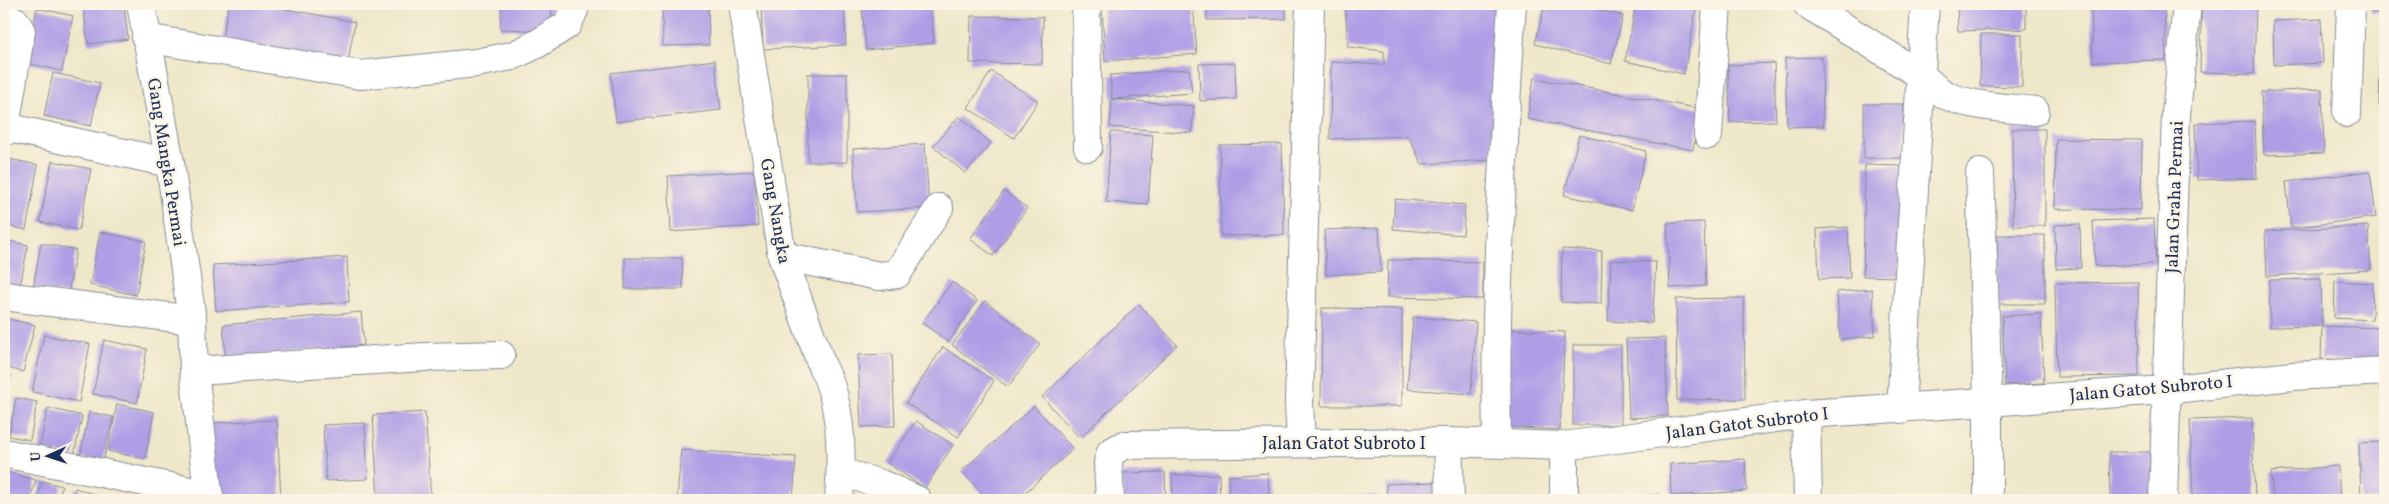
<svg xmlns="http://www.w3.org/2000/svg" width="2389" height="504" font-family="Vollkorn,serif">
	<rect width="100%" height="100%" fill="#fcf5e5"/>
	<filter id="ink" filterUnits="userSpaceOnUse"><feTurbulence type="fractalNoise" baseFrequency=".02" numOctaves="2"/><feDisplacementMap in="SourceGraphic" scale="10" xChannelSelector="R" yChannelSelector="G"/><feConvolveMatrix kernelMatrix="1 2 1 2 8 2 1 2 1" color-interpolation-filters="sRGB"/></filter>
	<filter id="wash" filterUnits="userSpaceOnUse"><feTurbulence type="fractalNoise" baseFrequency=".0096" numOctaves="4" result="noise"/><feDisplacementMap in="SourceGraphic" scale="20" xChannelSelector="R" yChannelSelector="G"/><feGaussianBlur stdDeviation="1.12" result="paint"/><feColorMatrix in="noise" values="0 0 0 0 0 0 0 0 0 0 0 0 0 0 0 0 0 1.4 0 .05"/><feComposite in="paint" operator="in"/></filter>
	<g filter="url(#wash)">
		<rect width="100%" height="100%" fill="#efe7c9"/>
		<g id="blocks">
			<!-- building -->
			<g fill="#af9ee6">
				<polygon points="83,4 124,4 128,39 88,44"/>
				<polygon points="229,4 259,4 355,22 347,67 221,43"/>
				<polygon points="502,4 552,4 551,31 500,29"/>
				<polygon points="662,4 708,4 709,45 663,46"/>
				<polygon points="761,4 844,4 846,45 763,49"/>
				<polygon points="917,4 930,4 934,43 866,50 862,9"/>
				<polygon points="1147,4 1193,4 1197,54 1105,61 1102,7"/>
				<polygon points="1207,4 1286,4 1286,19 1207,20"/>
				<polygon points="1345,4 1503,4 1491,160 1422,164 1408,136 1330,139 1331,62 1384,65 1384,51 1348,47"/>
				<polygon points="1545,4 1574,4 1623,16 1611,64 1535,44"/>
				<polygon points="1636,4 1697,4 1684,74 1625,61"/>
				<polygon points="1957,4 2026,4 2026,29 1958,31"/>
				<polygon points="2091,4 2164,4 2166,60 2093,62"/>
				<polygon points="2202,4 2256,4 2254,74 2200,72"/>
				<rect x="2371" y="4" width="14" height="8"/>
				<polygon points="37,8 73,16 62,71 26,63"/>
				<polygon points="971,16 1043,17 1042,64 970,63"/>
				<polygon points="2321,19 2323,63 2274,65 2273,21"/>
				<polygon points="1981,34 2022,34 2022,87 1980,86"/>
				<polygon points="1822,57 1823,126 1787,127 1785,58"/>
				<polygon points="715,60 721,110 616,122 611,73"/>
				<polygon points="1235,63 1236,99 1200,101 1199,64"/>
				<polygon points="1774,63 1776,121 1730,122 1728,65"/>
				<polygon points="1189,69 1192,93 1112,99 1110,75"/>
				<polygon points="2380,70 2385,70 2385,106 2379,106"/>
				<polygon points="991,71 1038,101 1014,138 968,108"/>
				<polygon points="53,73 100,83 91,126 44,116"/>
				<rect x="808" y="74" width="39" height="88"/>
				<polygon points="1534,78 1701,109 1693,150 1527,119"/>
				<polygon points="2322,89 2324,153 2264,155 2261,92"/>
				<polygon points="1112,99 1194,106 1192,133 1110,127"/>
				<polygon points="1864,104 1904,104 1903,158 1864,158"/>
				<polygon points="959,116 991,143 965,173 933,146"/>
				<polygon points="2255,121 2257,178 2197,180 2195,123"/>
				<polygon points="2012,129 2045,129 2045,226 2013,226"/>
				<polygon points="1111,132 1153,135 1148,205 1106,202"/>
				<polygon points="1579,135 1646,151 1632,210 1564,195"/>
				<polygon points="2056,139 2142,140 2141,210 2055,209"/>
				<polygon points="925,144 929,208 857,212 853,149"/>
				<polygon points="1282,144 1284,235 1221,236 1220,145"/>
				<polygon points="9,159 38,165 26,230 4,225 4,185"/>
				<polygon points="52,161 91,169 79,230 40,222"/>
				<polygon points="1865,165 1901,166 1899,277 1863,276"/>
				<polygon points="754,171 758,226 671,232 668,176"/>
				<polygon points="2370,171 2376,217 2291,228 2286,182"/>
				<polygon points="1004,191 1027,208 993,256 970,239"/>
				<polygon points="1395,199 1465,205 1463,235 1393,229"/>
				<polygon points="2154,219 2156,264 2095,266 2093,221"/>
				<polygon points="1704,222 1706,286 1670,288 1667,223"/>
				<polygon points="2080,224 2081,268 2056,269 2055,225"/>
				<polygon points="2368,226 2371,270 2267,276 2265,231"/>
				<polygon points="1848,227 1850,278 1819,279 1817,229"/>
				<polygon points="1379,228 1381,272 1326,275 1324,230"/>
				<polygon points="100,232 146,241 136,295 90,285"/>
				<polygon points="1997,235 2045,235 2045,304 1998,304"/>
				<polygon points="4,240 28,245 20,287 4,284"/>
				<polygon points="41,243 76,250 68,294 33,288"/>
				<polygon points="1562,249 1602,251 1601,304 1561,302"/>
				<polygon points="347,257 349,302 216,311 213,265"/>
				<polygon points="625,258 682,258 683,289 625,289"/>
				<polygon points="1388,260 1483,262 1483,299 1387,297"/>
				<polygon points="1611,260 1656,262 1652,323 1608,321"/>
				<polygon points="2321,279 2322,326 2383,328 2382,361 2321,359 2322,326 2270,327 2269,280"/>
				<polygon points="2335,281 2373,283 2372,320 2334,318"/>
				<polygon points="952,282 977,301 948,342 922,323"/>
				<polygon points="2138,282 2139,376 2057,377 2055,283"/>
				<polygon points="1872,289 1875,336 1840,339 1837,292"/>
				<polygon points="1744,298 1745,399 1677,400 1676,299"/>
				<polygon points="985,301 1040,344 1008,387 952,345"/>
				<polygon points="1139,304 1177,345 1080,438 1042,397"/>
				<polygon points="1322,308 1402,309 1402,406 1321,406"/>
				<polygon points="361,312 364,345 226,358 223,325"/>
				<polygon points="2041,314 2044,383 2005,385 2002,316"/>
				<polygon points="1413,317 1476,322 1471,394 1407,389"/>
				<polygon points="4,318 35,325 23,372 4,367"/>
				<polygon points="1509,329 1565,332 1560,430 1505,427"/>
				<polygon points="44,335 90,344 79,402 32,392"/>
				<polygon points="1665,338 1668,416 1629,418 1626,339"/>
				<polygon points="104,340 147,349 137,403 93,394"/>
				<rect x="1573" y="345" width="48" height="80"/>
				<polygon points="943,347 994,381 958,437 906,403"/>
				<polygon points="892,354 895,426 861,427 858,355"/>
				<polygon points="4,373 11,375 5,408 4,408"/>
				<polygon points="16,398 37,402 30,440 9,436"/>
				<polygon points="117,404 154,412 145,459 108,451"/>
				<polygon points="1034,406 1073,449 1017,500 988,500 962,471"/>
				<polygon points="48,408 82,416 74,456 39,450"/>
				<polygon points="89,412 113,417 103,462 80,457"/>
				<polygon points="425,412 431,500 378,500 373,415"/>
				<polygon points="2252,418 2255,500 2193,500 2190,420"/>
				<polygon points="277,420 281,500 210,500 206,423"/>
				<polygon points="916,421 953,445 925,488 887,463"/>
				<polygon points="365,423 368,479 326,481 323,425"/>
				<polygon points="2385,442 2385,500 2361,500 2359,443"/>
				<polygon points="681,450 796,457 793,500 677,500"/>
				<polygon points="2109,452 2153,452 2153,500 2110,500"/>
				<polygon points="1745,459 1747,491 1671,496 1670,464"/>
				<polygon points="2338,466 2340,500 2273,500 2271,472"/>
				<polygon points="4,471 36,480 30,500 4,500"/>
				<polygon points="1165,472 1166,500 1123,500 1122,473"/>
				<polygon points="1268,473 1269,500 1229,500 1228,476"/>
				<polygon points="1219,474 1220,500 1173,500 1172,475"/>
				<polygon points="42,481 62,486 58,500 37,500"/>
				<polygon points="1436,482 1437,500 1387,500 1386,484"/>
				<polygon points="75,488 112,500 71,500"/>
				<polygon points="1306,494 1306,500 1274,500 1274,497"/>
				<polygon points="1659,494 1660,500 1617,500 1617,499"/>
				<polygon points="1377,495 1377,500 1321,500 1321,496"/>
			</g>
		</g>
	</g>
	<g filter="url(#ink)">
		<use href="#blocks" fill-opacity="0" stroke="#858b94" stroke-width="1"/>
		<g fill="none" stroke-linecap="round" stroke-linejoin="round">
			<defs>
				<g id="minor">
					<polyline points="141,4 170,163 192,320 194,371 209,500"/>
					<path d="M742,4L782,256L822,366C843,405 842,457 839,500"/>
					<polyline points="1086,4 1088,147"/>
					<path d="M1807,4L1922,76C1931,84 1939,93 1950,97C1976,107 2008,108 2035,111"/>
					<polyline points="4,18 15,21 21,31 4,132"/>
					<polyline points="146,38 360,75 476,63 512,56 537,44 567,25 574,10 574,4"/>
					<polyline points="2347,113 2351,4"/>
					<polyline points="5,127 170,163"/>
					<polyline points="1708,135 1717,4"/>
					<polyline points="1980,173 1988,400 1988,500"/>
					<polyline points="782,256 879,276 897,274 939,208"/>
					<polyline points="4,296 192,320"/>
					<polyline points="194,371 425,357 501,355"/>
					<polyline points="1901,409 1925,4"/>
					<polyline points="1806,414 1808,500"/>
					<polyline points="1448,442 1450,500"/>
					<polyline points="1301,443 1299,403 1310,4"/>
					<path d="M1497,443C1494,297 1503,150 1512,4"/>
					<polyline points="1564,446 1564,500"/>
					<polyline points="4,453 209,495"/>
					<polyline points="841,472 881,484 917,500"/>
					<polyline points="1110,500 1108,463 1111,452 1124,445 1448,442 1564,446 1806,414 2165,390 2293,376 2385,371"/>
					<polyline points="2163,500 2176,114 2187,4"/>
				</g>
			</defs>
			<!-- minor casing -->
			<use href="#minor" stroke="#858b94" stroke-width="30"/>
			<!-- minor -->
			<use href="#minor" stroke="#fff" stroke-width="28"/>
		</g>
	</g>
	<g text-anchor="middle" stroke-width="5" stroke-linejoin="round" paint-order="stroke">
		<!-- street labels -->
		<g font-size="18" fill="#1b2f5e" stroke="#fcf5e5">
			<text transform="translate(167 162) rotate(81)" y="6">Gang Mangka Permai</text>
			<text transform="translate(2174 197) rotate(-88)" y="6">Jalan Graha Permai</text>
			<text transform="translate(776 211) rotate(80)" y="6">Gang Nangka</text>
			<text transform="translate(2151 388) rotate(-5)" y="6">Jalan Gatot Subroto I</text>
			<text transform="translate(1747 423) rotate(-7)" y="6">Jalan Gatot Subroto I</text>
			<text x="1344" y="449">Jalan Gatot Subroto I</text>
		</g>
	</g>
	<!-- margin -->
	<rect width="2389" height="504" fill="none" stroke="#fcf5e5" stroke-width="20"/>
	<!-- north arrow -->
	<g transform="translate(48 456) rotate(267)" stroke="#fcf5e5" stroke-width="4" paint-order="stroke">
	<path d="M0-4L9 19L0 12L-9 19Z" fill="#1b2f5e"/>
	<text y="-8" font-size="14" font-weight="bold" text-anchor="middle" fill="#1b2f5e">U</text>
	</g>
</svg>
